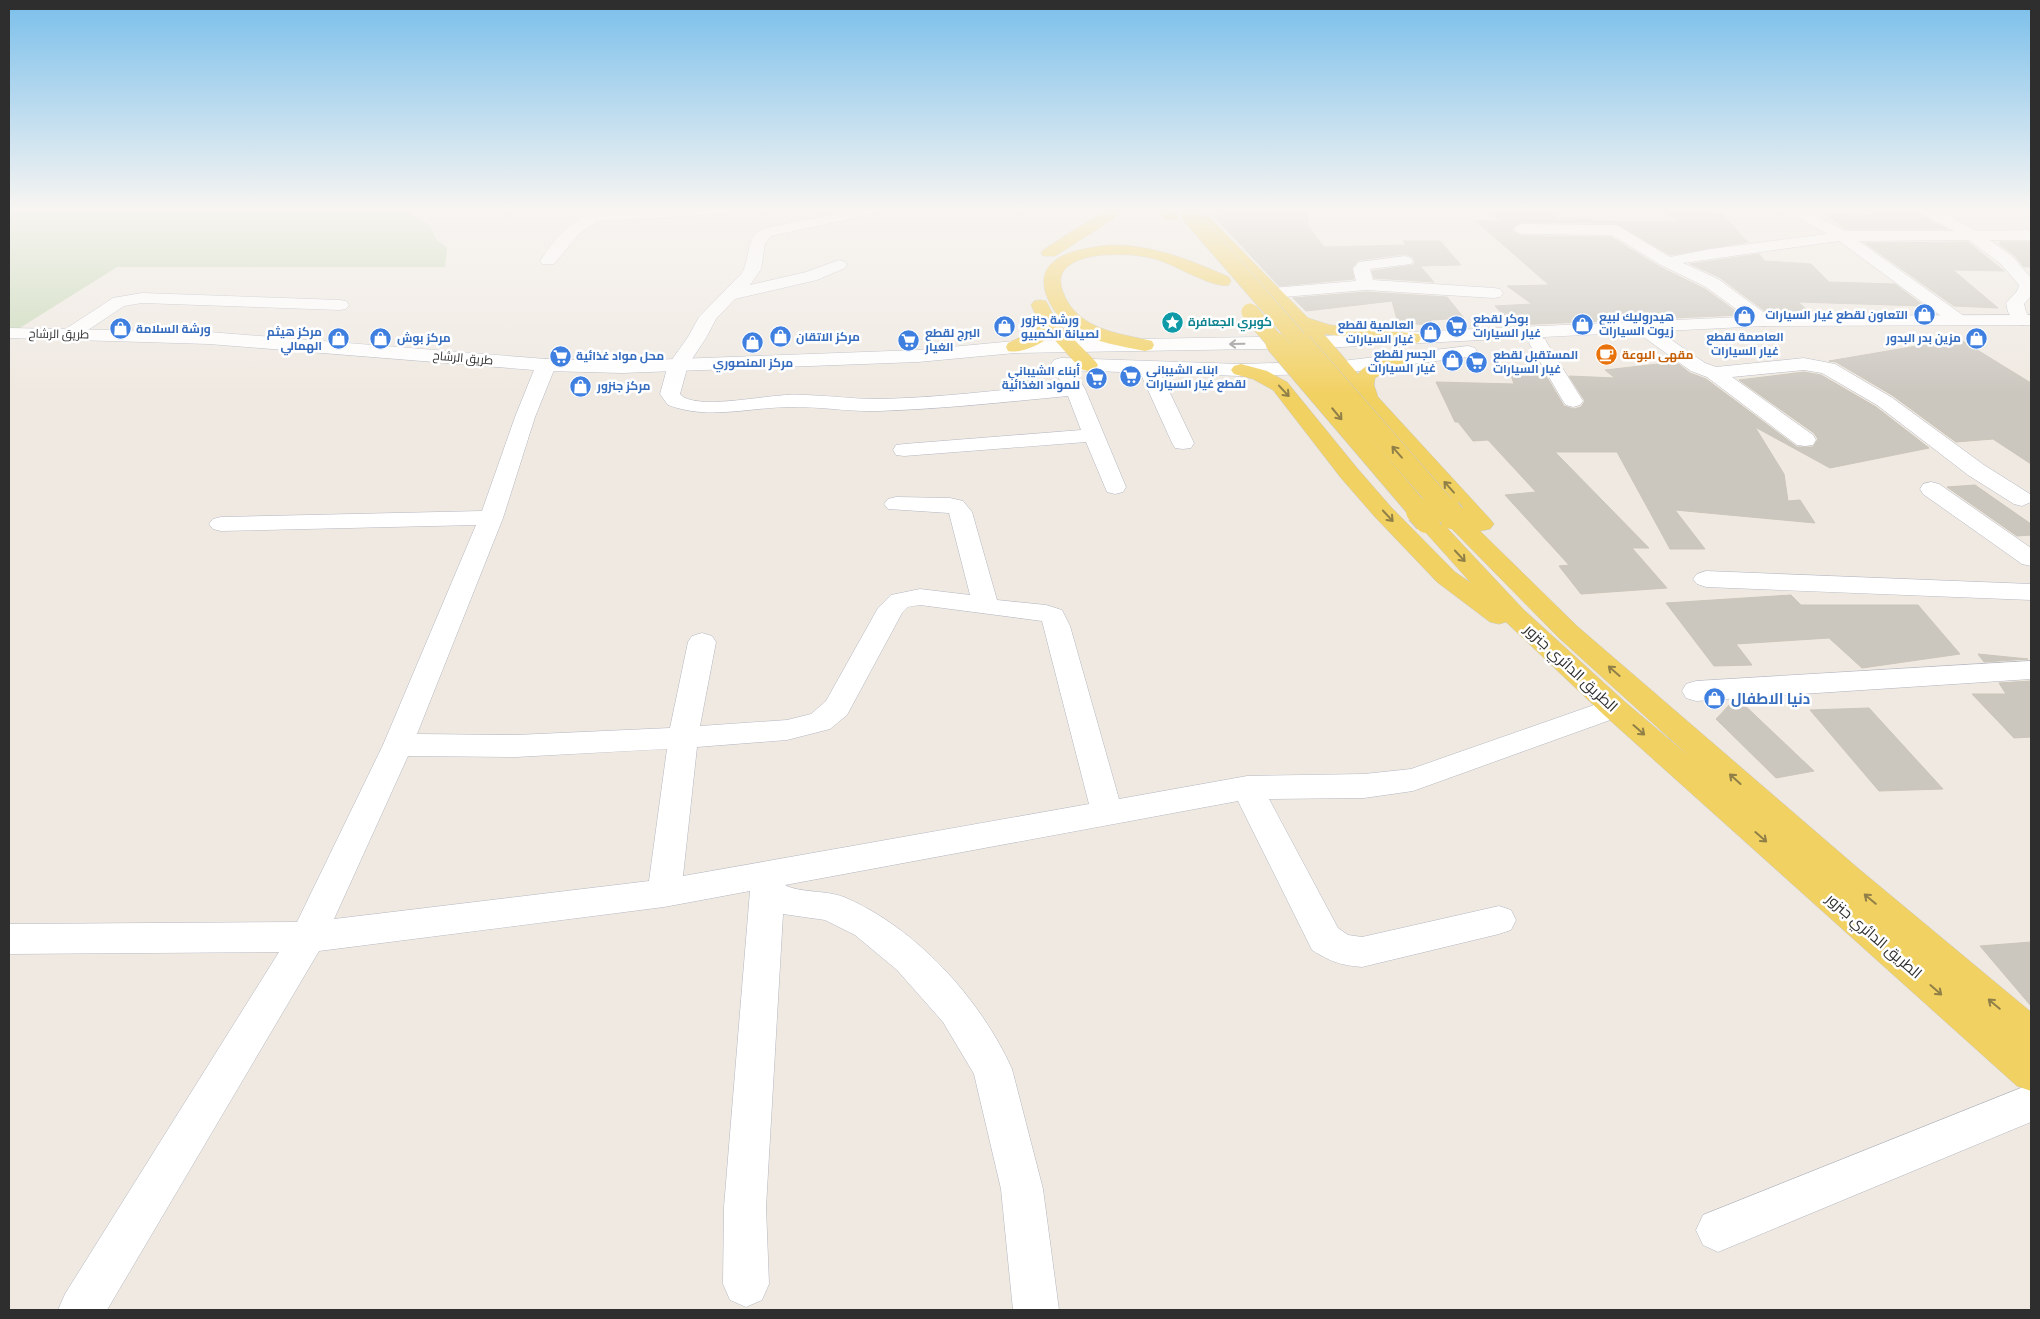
<svg xmlns="http://www.w3.org/2000/svg" width="2040" height="1319" font-family="'Titillium Web',Cairo,sans-serif">
	<rect width="100%" height="100%" fill="#efe9e1"/>
	<!-- cemetery -->
	<polygon fill="#c8d9b8" points="9,210 415,210 412,215 428,224 436,239 447,248 445,267 117,267 15,331 9,331"/>
	<!-- building -->
	<g fill="#cbc7bf" stroke="#cbc5ba">
		<polygon points="1215,210 1307,210 1308,226 1324,247 1406,245 1403,241 1440,241 1461,265 1420,266 1434,282 1374,278 1372,271 1413,265 1415,262 1413,257 1405,254 1359,260 1352,268 1354,279 1279,286 1213,215 1221,215"/>
		<polygon points="1487,210 1545,210 1559,219 1591,219 1593,221 1681,222 1660,210 1704,210 1711,213 1721,213 1748,242 1670,255 1615,223 1522,222 1516,225 1512,229 1516,233 1522,236 1611,237 1660,267 1705,289 1741,315 1513,325 1495,306 1532,304 1507,286 1549,285 1476,221 1502,221"/>
		<polygon points="1869,210 1910,210 1947,229 1846,229 1826,214 1877,215"/>
		<polygon points="1968,242 2004,271 1953,270 1998,308 1954,306 1865,243"/>
		<polygon points="2000,242 2031,242 2031,267 2024,267 2014,255 2000,245"/>
		<polygon points="1759,254 1765,261 1811,264 1829,282 1895,284 1924,306 1798,302 1812,314 1769,314 1719,277 1690,264"/>
		<polygon points="1366,292 1447,297 1464,318 1431,320 1433,325 1398,323 1392,301 1306,311 1293,298"/>
		<polygon points="1952,340 1961,340 2031,383 2031,464 1993,439 1956,442 1892,395 1836,362 1829,361"/>
		<polygon points="1676,362 1690,373 1706,379 1797,447 1813,447 1818,439 1814,433 1739,380 1804,372 1821,375 1876,407 1929,448 1830,468 1755,427 1784,474 1788,501 1800,500 1815,523 1675,510 1705,549 1670,549 1617,452 1555,452 1649,548 1632,548 1667,588 1581,594 1559,566 1569,565 1505,495 1536,492 1488,440 1473,441 1458,422 1455,422 1436,382 1514,384 1510,372 1545,374 1564,406 1574,409 1581,407 1585,401 1569,376 1615,378 1605,370"/>
		<polygon points="1975,485 2031,524 2031,535 2017,536 1947,487"/>
		<polygon points="1791,595 1801,605 1918,605 1960,654 1862,668 1829,638 1736,644 1752,665 1714,666 1666,603"/>
		<polygon points="1978,654 2028,659 1984,662"/>
		<polygon points="2031,681 2031,737 2014,738 1972,694 2006,694 1999,683"/>
		<polygon points="1734,700 1739,700 1814,771 1776,778 1716,719"/>
		<polygon points="1869,708 1943,789 1879,791 1810,710"/>
		<polygon points="2031,942 2031,1006 1980,946"/>
	</g>
	<g fill="none" stroke-linecap="round" stroke-linejoin="round">
		<defs>
			<g id="street">
				<path d="M646,210H729L727,213L722,214L598,221L580,233L554,264H542L540,261C575,210 588,213 646,210Z"/>
				<path d="M853,210H879L877,213L771,236L765,244L761,269L750,285L806,272L839,260L845,262L847,265L845,268L817,280L735,299L716,319L706,338L688,365L680,394C693,411 767,395 788,395C818,394 847,399 876,399C938,398 1000,390 1062,384L1051,364L1054,360L1061,358L1068,360L1085,389L1126,487L1123,492L1115,494L1107,492L1086,442L904,456L896,455L893,450L896,445L904,444L1081,430L1068,396C1005,402 942,409 879,411C848,412 818,406 788,407C746,408 708,420 668,405L660,394L668,365L688,337L699,317L742,273C751,257 745,234 766,228Z"/>
				<polygon points="1789,210 1806,210 1845,231 1954,231 1921,213 1919,210 1937,210 1976,231 2031,230 2031,240 1990,240 2013,257 2031,278 2031,296 2024,304 2026,312 2031,320 2028,324 2022,325 2016,324 2008,312 2006,303 2017,291 2019,285 2001,264 1969,240 1859,241 1964,316 1967,320 1964,324 1958,325 1952,324 1839,241 1683,263 1718,279 1770,317 1773,321 1770,325 1764,326 1758,325 1706,287 1661,265 1612,235 1522,234 1517,232 1514,229 1517,226 1522,224 1615,225 1620,227 1670,257 1710,249 1827,234 1791,213"/>
				<polygon points="1405,256 1411,258 1413,261 1411,264 1370,269 1373,280 1494,288 1500,289 1503,293 1500,297 1494,298 1366,290 1272,298 1266,297 1263,293 1266,289 1272,288 1356,281 1353,269 1359,262"/>
				<polygon points="142,293 340,300 346,301 349,305 346,309 340,310 142,303 124,306 76,338 70,339 64,338 61,334 64,330 113,298"/>
				<polygon points="1651,329 1657,330 1705,363 1716,367 1804,358 1835,364 1891,397 1984,465 2030,494 2031,502 2022,506 2014,504 1968,475 1877,405 1822,373 1804,370 1732,377 1813,435 1816,440 1813,445 1805,446 1797,445 1707,377 1691,371 1645,338 1642,334 1645,330"/>
				<polygon points="1538,337 1545,339 1547,343 1583,401 1580,405 1573,407 1566,405 1563,401 1529,343 1531,339"/>
				<path d="M546,359L553,361L556,365L535,417L503,518L417,734L516,735L670,728L688,642L692,636L702,633L712,636L716,642L700,726L787,720L811,714L826,701L878,608L891,595L920,589L970,595L949,513L888,509L884,504L888,499L896,497L950,498L963,501L972,512L997,600L1046,605L1062,610L1070,626L1119,799L1247,776L1364,774L1411,769L1614,698L1624,701L1628,708L1624,715L1413,791L1364,798L1269,799L1338,928L1348,935L1362,937L1499,906L1511,910L1516,920L1511,930L1499,934L1362,967C1340,965 1331,962 1312,950L1238,801L785,885C799,893 826,890 844,897C915,927 980,998 1012,1069L1043,1189L1059,1310H1013L1001,1189L974,1074L943,1022L897,970L855,935L825,920L783,914L766,1207L769,1284L762,1300L746,1307L730,1300L723,1284L724,1207L750,891L664,907L319,951L107,1310H58L65,1294L279,952L9,954V924L297,922L383,745L476,525L221,531L213,529L209,524L213,519L221,517L482,511L515,417L536,365L539,361ZM920,605L1042,621L1089,804L683,876L697,747L787,740L830,729L847,715L902,613L908,607ZM667,749L649,881L334,919L408,756L516,757Z"/>
				<polygon points="1148,362 1155,364 1158,368 1194,443 1191,448 1183,449 1175,448 1172,443 1138,368 1141,364"/>
				<polygon points="1931,482 1939,484 2031,548 2031,566 2022,564 1923,494 1920,489 1923,484"/>
				<polygon points="1706,571 2031,584 2031,600 1706,587 1697,584 1693,579 1697,574"/>
				<polygon points="2031,661 2031,679 1696,701 1686,698 1682,691 1686,684 1696,681"/>
				<polygon points="2031,1084 2031,1122 1718,1252 1703,1245 1696,1230 1703,1215"/>
			</g>
			<g id="secondary">
				<polygon points="2031,315 2031,325 1764,326 1321,348 1015,353 918,362 622,373 546,371 209,344 9,338 9,328 209,332 546,359 622,361 918,350 1015,341 1321,336 1764,316"/>
				<polygon points="1468,346 1475,348 1477,352 1475,356 1342,373 1241,376 1062,370 1055,368 1052,364 1055,360 1062,358 1241,364 1342,361"/>
			</g>
			<g id="primary">
				<polygon points="1106,210 1121,210 1112,220 1055,256 1043,256 1041,253 1043,250"/>
				<polygon points="1157,210 1172,210 1178,217 1175,220 1165,220"/>
				<path d="M1204,215L1209,217L1308,318L1330,325L1419,334L1421,338L1419,342L1412,344L1324,334L1358,374C1367,362 1390,353 1404,357L1407,361C1400,370 1384,371 1375,378L1374,385L1378,397L1490,519L1494,524L1490,529L1480,531L1577,626L1859,869L2031,1012V1091L2017,1086L1604,715L1506,622L1499,624L1490,622L1437,582L1375,517L1341,478L1273,390L1253,379L1234,374L1231,370L1234,366L1241,364L1267,371L1287,382L1357,468L1391,507L1455,572L1471,583L1419,525L1415,520L1419,515L1427,513L1435,515L1523,609L1624,701L1690,757L1559,638L1444,521L1440,516L1444,511L1452,509L1457,510L1362,403L1314,346L1199,223L1196,220L1199,217Z"/>
				<path d="M1111,245C1154,245 1190,260 1229,277L1231,281L1229,285C1213,289 1176,265 1158,260C1140,254 1120,254 1101,255C1089,257 1075,259 1066,268C1059,275 1060,283 1063,292C1077,330 1118,333 1152,341L1154,345L1152,349L1145,351C1122,346 1095,343 1075,330C1062,322 1051,309 1046,294C1033,254 1083,248 1111,245Z"/>
				<path d="M1040,300L1046,301L1057,322L1095,361L1098,365L1095,369L1088,371L1081,369L1051,336C1041,344 1021,354 1008,351L1006,347L1008,343L1036,330L1040,324L1031,305L1034,301Z"/>
			</g>
		</defs>
		<!-- street casing -->
		<use href="#street" stroke="#b4b7c1" stroke-width="1"/>
		<!-- secondary casing -->
		<use href="#secondary" stroke="#b4b7c1" stroke-width="1"/>
		<!-- primary casing -->
		<use href="#primary" stroke="#c9c9c9" stroke-width="1"/>
		<!-- street -->
		<use href="#street" fill="#fff" fill-rule="evenodd"/>
		<!-- secondary -->
		<use href="#secondary" fill="#fff" fill-rule="evenodd"/>
		<!-- primary -->
		<use href="#primary" fill="#f2d163" fill-rule="evenodd"/>
		<defs>
			<g id="primary-bridge-far2">
				<polyline points="1190,215 1302,344"/>
				<polyline points="1250,312 1277,344"/>
			</g>
			<g id="primary-bridge-far1">
				<polyline points="1276,343 1420,512"/>
				<polyline points="1301,343 1449,512"/>
			</g>
			<g id="primary-bridge">
				<polyline points="1419,511 1427,520"/>
				<polyline points="1448,511 1452,516"/>
			</g>
		</defs>
		<!-- primary-bridge-far2 casing -->
		<use href="#primary-bridge-far2" stroke="#c9c9c9" stroke-width="18" stroke-linecap="butt"/>
		<!-- primary-bridge-far1 casing -->
		<use href="#primary-bridge-far1" stroke="#c9c9c9" stroke-width="22" stroke-linecap="butt"/>
		<!-- primary-bridge casing -->
		<use href="#primary-bridge" stroke="#c9c9c9" stroke-width="28" stroke-linecap="butt"/>
		<!-- primary-bridge-far2 -->
		<use href="#primary-bridge-far2" stroke="#f2d163" stroke-width="17"/>
		<!-- primary-bridge-far1 -->
		<use href="#primary-bridge-far1" stroke="#f2d163" stroke-width="21"/>
		<!-- primary-bridge -->
		<use href="#primary-bridge" stroke="#f2d163" stroke-width="26"/>
	</g>
	<!-- one-way arrows -->
	<defs><path id="oneway-shaft" d="M-6 0H5M1.5-3L5.5 0L1.5 3" fill="none" stroke-width="1.6" stroke-linecap="round" stroke-linejoin="round" transform="scale(1.25)"/></defs>
	<use stroke="#969696" href="#oneway-shaft" transform="translate(1237 344) rotate(179)"/>
	<g stroke="#908048">
		<use href="#oneway-shaft" transform="translate(1284 391) rotate(47)"/>
		<use href="#oneway-shaft" transform="translate(1337 414) rotate(50)"/>
		<use href="#oneway-shaft" transform="translate(1397 452) rotate(-131)"/>
		<use href="#oneway-shaft" transform="translate(1449 487) rotate(-132)"/>
		<use href="#oneway-shaft" transform="translate(1388 516) rotate(47)"/>
		<use href="#oneway-shaft" transform="translate(1460 556) rotate(47)"/>
		<use href="#oneway-shaft" transform="translate(1614 671) rotate(-139)"/>
		<use href="#oneway-shaft" transform="translate(1639 730) rotate(41)"/>
		<use href="#oneway-shaft" transform="translate(1735 779) rotate(-138)"/>
		<use href="#oneway-shaft" transform="translate(1761 837) rotate(41)"/>
		<use href="#oneway-shaft" transform="translate(1870 899) rotate(-140)"/>
		<use href="#oneway-shaft" transform="translate(1936 990) rotate(41)"/>
		<use href="#oneway-shaft" transform="translate(1994 1004) rotate(-140)"/>
	</g>
	<!-- sky -->
	<linearGradient id="sky" x2="0" y2="1"><stop stop-color="#7abfeb"/><stop offset="0.53" stop-color="#f8f5f2"/><stop offset="1" stop-color="#f8f5f2" stop-opacity="0"/></linearGradient>
	<rect width="2040" height="394" fill="url(#sky)"/>
	<!-- icons -->
	<defs>
		<symbol id="shop-disc" viewBox="-11 -11 22 22"><circle r="9.5" fill="#3f7fe0" stroke="#fff"/><path d="M-5-2.5h2.3a2.7 3.5 0 0 1 5.4 0H5L5.5 6h-11ZM-1.5-2.5h3a1.5 2.3 0 0 0-3 0Z" fill="#fff"/></symbol>
		<symbol id="sight-disc" viewBox="-11 -11 22 22"><circle r="9.5" fill="#0f9aa8" stroke="#fff"/><path d="M0-6L1.8-2.2L6-1.7L2.9 1.2L3.7 5.4L0 3.3L-3.7 5.4L-2.9 1.2L-6-1.7L-1.8-2.2Z" fill="#fff"/></symbol>
		<symbol id="supermarket-disc" viewBox="-11 -11 22 22"><circle r="9.5" fill="#3f7fe0" stroke="#fff"/><path d="M-6-5.5h2.5l.6 2H6L4.5 2H-2.5L-4.4-4H-6ZM-1.5 3.2a1.3 1.3 0 1 0 .1 0ZM3 3.2a1.3 1.3 0 1 0 .1 0Z" fill="#fff"/></symbol>
		<symbol id="cafe-disc" viewBox="-11 -11 22 22"><circle r="9.5" fill="#e8710a" stroke="#fff"/><path d="M-5.5-4.5H6V0H3Q3 3.5 0 3.5H-2.5Q-5.5 3.5-5.5 0ZM3-3.2v2h1.7v-2ZM-6 4.5H4V6H-6Z" fill="#fff"/></symbol>
	</defs>
	<g fill-rule="evenodd">
		<use href="#shop-disc" x="1912" y="302" width="25" height="25"/>
		<use href="#shop-disc" x="1732" y="304" width="25" height="25"/>
		<use href="#sight-disc" x="1160" y="310" width="25" height="25"/>
		<use href="#shop-disc" x="1570" y="312" width="25" height="25"/>
		<use href="#supermarket-disc" x="1444" y="314" width="25" height="25"/>
		<use href="#shop-disc" x="992" y="314" width="25" height="25"/>
		<use href="#shop-disc" x="108" y="316" width="25" height="25"/>
		<use href="#shop-disc" x="1418" y="320" width="25" height="25"/>
		<use href="#shop-disc" x="768" y="324" width="25" height="25"/>
		<use href="#shop-disc" x="368" y="326" width="25" height="25"/>
		<use href="#shop-disc" x="1964" y="326" width="25" height="25"/>
		<use href="#shop-disc" x="326" y="326" width="25" height="25"/>
		<use href="#supermarket-disc" x="896" y="328" width="25" height="25"/>
		<use href="#shop-disc" x="740" y="330" width="25" height="25"/>
		<use href="#cafe-disc" x="1594" y="342" width="25" height="25"/>
		<use href="#supermarket-disc" x="548" y="344" width="25" height="25"/>
		<use href="#shop-disc" x="1440" y="348" width="25" height="25"/>
		<use href="#supermarket-disc" x="1464" y="350" width="25" height="25"/>
		<use href="#supermarket-disc" x="1118" y="364" width="25" height="25"/>
		<use href="#supermarket-disc" x="1084" y="366" width="25" height="25"/>
		<use href="#shop-disc" x="568" y="374" width="25" height="25"/>
		<use href="#shop-disc" x="1702" y="686" width="25" height="25"/>
	</g>
	<g text-anchor="middle" stroke-width="5" stroke-linejoin="round" paint-order="stroke">
		<!-- far-shop labels -->
		<g font-size="12" font-weight="bold" fill="#366cbe" stroke="#fff" text-anchor="start">
			<text x="1908" y="319" text-anchor="end">التعاون لقطع غيار السيارات</text>
			<text x="1599" y="321">هيدروليك لبيع<tspan x="1599" dy="14">زيوت السيارات</tspan></text>
			<text x="1473" y="323">بوكر لقطع<tspan x="1473" dy="14">غيار السيارات</tspan></text>
			<text x="1021" y="324">ورشة جنزور<tspan x="1021" dy="14">لصيانة الكمبيو</tspan></text>
			<text x="1414" y="329" text-anchor="end">العالمية لقطع<tspan x="1414" dy="14">غيار السيارات</tspan></text>
			<text x="136" y="333">ورشة السلامة</text>
			<text x="322" y="336" text-anchor="end">مركز هيثم<tspan x="322" dy="14">الهمالي</tspan></text>
			<text x="925" y="337">البرج لقطع<tspan x="925" dy="14">الغيار</tspan></text>
			<text x="796" y="341">مركز الاتقان</text>
			<text x="1745" y="341" text-anchor="middle">العاصمة لقطع<tspan x="1745" dy="14">غيار السيارات</tspan></text>
			<text x="397" y="342">مركز بوش</text>
			<text x="1961" y="342" text-anchor="end">مزين بدر البدور</text>
			<text x="1436" y="358" text-anchor="end">الجسر لقطع<tspan x="1436" dy="14">غيار السيارات</tspan></text>
			<text x="1493" y="359">المستقبل لقطع<tspan x="1493" dy="14">غيار السيارات</tspan></text>
			<text x="576" y="360">محل مواد غذائية</text>
			<text x="753" y="367" text-anchor="middle">مركز المنصوري</text>
			<text x="1146" y="374">ابناء الشيباني<tspan x="1146" dy="14">لقطع غيار السيارات</tspan></text>
			<text x="1080" y="375" text-anchor="end">أبناء الشيباني<tspan x="1080" dy="14">للمواد الغذائية</tspan></text>
			<text x="597" y="390">مركز جنزور</text>
		</g>
		<!-- far-culture labels -->
		<g font-size="12" font-weight="bold" fill="#0d838f" stroke="#fff" text-anchor="start">
			<text x="1188" y="326">كوبري الجعافرة</text>
		</g>
		<!-- far-street labels -->
		<g font-size="12" fill="#2e2e2e" stroke="#fff">
			<text transform="translate(59 334) rotate(1)" y="4">طريق الرشاح</text>
			<text transform="translate(463 358) rotate(5)" y="4">طريق الرشاح</text>
		</g>
		<!-- far-food labels -->
		<g font-size="12" font-weight="bold" fill="#c56008" stroke="#fff" text-anchor="start">
			<text x="1622" y="359">مقهى البوعة</text>
		</g>
		<!-- street labels -->
		<g font-size="15" fill="#2e2e2e" stroke="#fff">
			<text transform="translate(1571 668) rotate(43)" y="5">الطريق الدائري جنزور</text>
			<text transform="translate(1874 936) rotate(41)" y="5">الطريق الدائري جنزور</text>
		</g>
		<!-- shop labels -->
		<g font-size="15" font-weight="bold" fill="#366cbe" stroke="#fff" text-anchor="start">
			<text x="1731" y="704">دنيا الاطفال</text>
		</g>
	</g>
	<!-- border -->
	<rect width="2040" height="1319" fill="none" stroke="#2e2e2e" stroke-width="20"/>
</svg>
